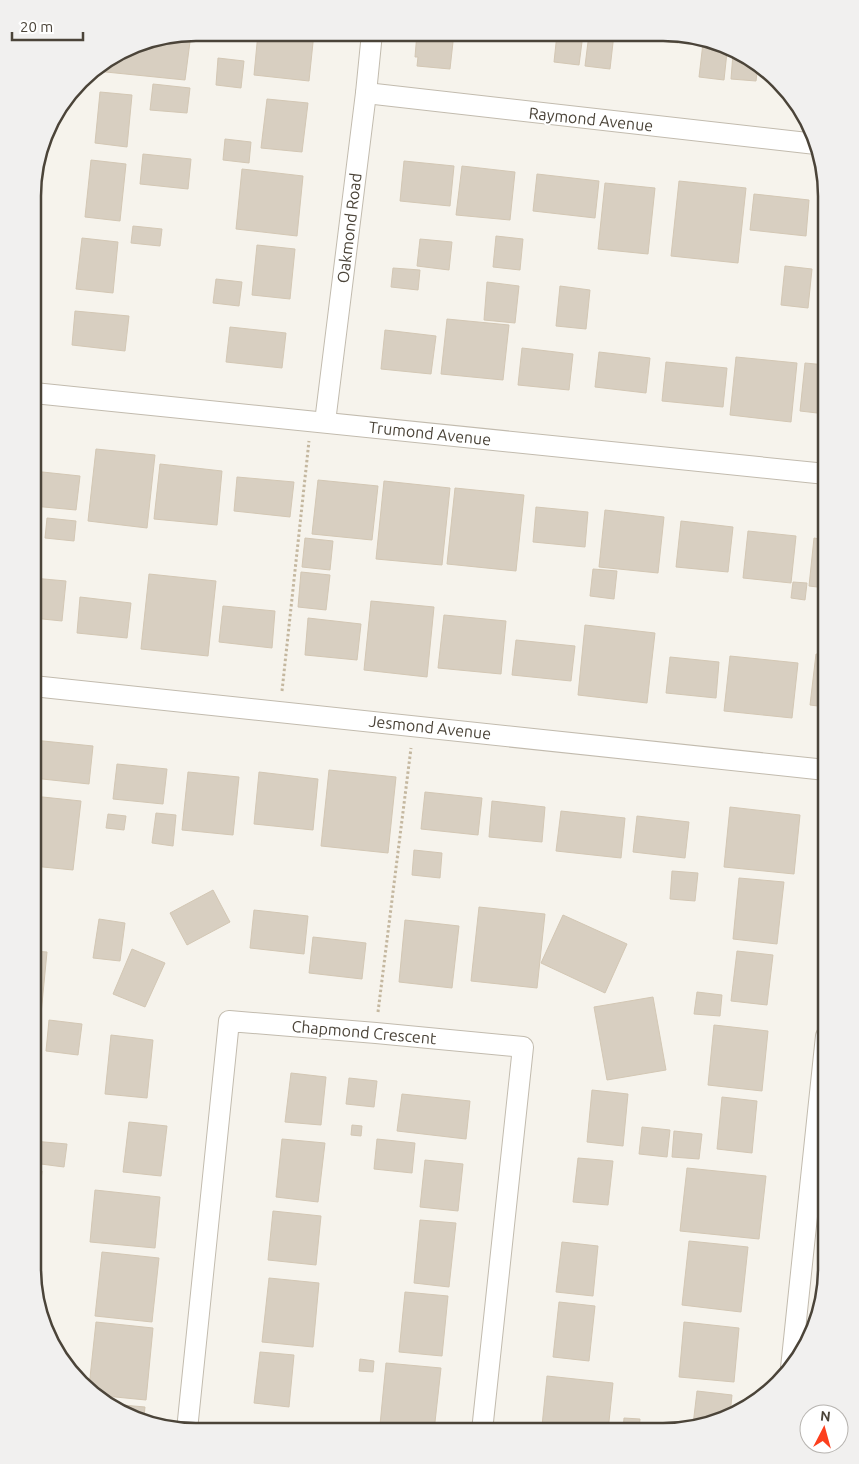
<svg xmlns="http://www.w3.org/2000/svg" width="859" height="1464" font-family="Ubuntu,sans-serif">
	<rect width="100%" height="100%" fill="#f6f3ec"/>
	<!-- building -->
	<g fill="#d8cfc1" stroke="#d3c7b4">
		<polygon points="258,33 314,33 309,81 254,75"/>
		<polygon points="417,33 454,33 450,69 417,66 418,57 415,57"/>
		<polygon points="191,34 185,80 96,71 96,68 134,45"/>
		<polygon points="557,34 583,34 579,65 554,62"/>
		<polygon points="589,34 653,34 653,38 637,37 637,41 625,39 625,35 614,34 610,69 585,66"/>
		<polygon points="663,34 684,34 727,52 724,80 699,77 703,43 686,41 686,39 679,38 678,43 662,41"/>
		<polygon points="733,54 758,65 756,81 731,79"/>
		<polygon points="218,58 244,61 241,88 216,85"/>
		<polygon points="153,84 190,88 187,113 150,110"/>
		<polygon points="100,92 132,95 127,147 95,143"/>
		<polygon points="267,99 308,103 302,152 261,148"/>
		<polygon points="225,139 251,142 249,163 223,160"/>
		<polygon points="143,154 191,159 188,189 140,184"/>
		<polygon points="91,160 126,164 120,221 85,217"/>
		<polygon points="404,161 454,166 450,206 400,201"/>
		<polygon points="462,166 515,172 510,220 456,215"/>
		<polygon points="242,169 303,176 297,236 236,229"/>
		<polygon points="537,174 599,181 595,218 533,211"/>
		<polygon points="679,181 746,188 738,263 671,256"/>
		<polygon points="605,183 655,188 648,254 598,249"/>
		<polygon points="754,194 809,200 806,236 750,230"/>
		<polygon points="133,226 162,229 160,246 131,243"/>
		<polygon points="496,236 523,239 520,270 493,267"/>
		<polygon points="82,238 118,242 113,293 76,289"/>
		<polygon points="420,239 452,242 449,270 417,266"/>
		<polygon points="257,245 295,249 290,299 252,295"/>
		<polygon points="785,266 812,269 808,308 781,305"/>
		<polygon points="393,268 420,270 418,290 391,287"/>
		<polygon points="216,279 242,282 239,306 213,303"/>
		<polygon points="487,282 519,286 515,323 484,320"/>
		<polygon points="560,286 590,290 586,329 556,326"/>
		<polygon points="75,311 129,316 125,351 72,345"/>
		<polygon points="447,319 509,325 503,380 441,374"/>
		<polygon points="230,327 286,333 282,368 226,362"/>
		<polygon points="385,330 436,336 431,374 381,369"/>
		<polygon points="522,348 573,354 569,390 518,385"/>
		<polygon points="599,352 650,358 646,393 595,387"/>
		<polygon points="736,357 797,363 791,422 730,415"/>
		<polygon points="666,362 727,368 723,407 662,401"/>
		<polygon points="805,363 826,365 826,414 800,411"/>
		<polygon points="96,449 155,455 147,528 88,521"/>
		<polygon points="160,464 222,471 217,525 154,519"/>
		<polygon points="33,471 80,476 76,510 33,506"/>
		<polygon points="237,477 294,482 290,517 234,511"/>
		<polygon points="318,480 378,486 372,540 312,534"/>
		<polygon points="384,481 450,488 442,565 376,559"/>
		<polygon points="455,488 524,495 516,571 447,564"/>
		<polygon points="536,507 588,512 585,547 533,542"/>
		<polygon points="605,510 664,517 658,573 599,567"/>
		<polygon points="47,518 76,521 74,541 45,538"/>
		<polygon points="681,521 733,527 728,572 676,567"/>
		<polygon points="748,531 796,536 791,583 743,578"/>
		<polygon points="305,538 333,541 330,570 302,567"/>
		<polygon points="814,538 826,540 826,588 809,586"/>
		<polygon points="593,569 617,571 614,599 590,596"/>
		<polygon points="301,572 330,575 326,610 298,607"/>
		<polygon points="149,574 216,581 208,656 141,649"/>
		<polygon points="33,578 66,581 62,621 33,618"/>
		<polygon points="793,582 807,583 805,600 791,598"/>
		<polygon points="80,597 131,603 127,638 77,633"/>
		<polygon points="371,601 434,607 427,677 364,670"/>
		<polygon points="223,606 275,611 272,648 219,642"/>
		<polygon points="444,615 506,621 501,674 438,668"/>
		<polygon points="308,618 361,624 357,660 305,655"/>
		<polygon points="585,625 655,633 647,703 578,695"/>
		<polygon points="516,640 575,646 571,681 512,675"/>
		<polygon points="816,654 826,655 826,707 810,705"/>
		<polygon points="730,656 798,663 792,718 724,711"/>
		<polygon points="670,657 719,662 716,698 666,693"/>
		<polygon points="33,740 93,746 89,784 33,778"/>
		<polygon points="117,764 167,769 163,804 113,799"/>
		<polygon points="329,770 396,777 388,853 321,846"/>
		<polygon points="188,772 239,777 233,835 182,830"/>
		<polygon points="259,772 318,779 313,830 254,824"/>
		<polygon points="425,792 482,798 478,835 421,829"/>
		<polygon points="33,796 81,801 73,870 33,866"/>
		<polygon points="492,801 545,807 542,842 489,837"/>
		<polygon points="730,807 800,815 794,874 724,867"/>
		<polygon points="561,811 625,818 621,858 556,851"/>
		<polygon points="156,813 176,815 173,846 152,843"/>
		<polygon points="108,814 126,816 124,830 106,828"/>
		<polygon points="637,816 689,822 685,858 633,852"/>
		<polygon points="414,850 442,853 440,878 412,875"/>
		<polygon points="672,871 698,873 695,901 670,899"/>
		<polygon points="739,878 784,882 777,944 733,939"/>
		<polygon points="33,885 41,886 36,937 33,936"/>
		<polygon points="213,890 230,922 187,945 170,913"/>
		<polygon points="479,907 545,914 537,988 471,981"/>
		<polygon points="254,910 308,916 304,954 250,948"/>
		<polygon points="563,915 627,944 605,993 541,963"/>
		<polygon points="99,919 125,923 120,961 93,958"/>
		<polygon points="405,920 459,926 452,988 399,982"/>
		<polygon points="313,937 366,943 362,979 309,973"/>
		<polygon points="132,949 165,963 145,1007 113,994"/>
		<polygon points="33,951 47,952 41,1014 33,1014"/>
		<polygon points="737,951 773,955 767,1005 731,1001"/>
		<polygon points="697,992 722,995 720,1016 694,1014"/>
		<polygon points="653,997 666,1070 607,1080 594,1007"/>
		<polygon points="49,1020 82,1024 78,1055 46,1051"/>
		<polygon points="714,1025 768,1031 762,1091 708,1085"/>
		<polygon points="111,1035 153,1040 147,1098 105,1094"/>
		<polygon points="291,1073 326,1077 321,1125 285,1122"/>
		<polygon points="349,1078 377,1081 374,1107 346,1104"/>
		<polygon points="592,1090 628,1094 623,1146 587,1142"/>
		<polygon points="402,1094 470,1101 466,1139 397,1131"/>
		<polygon points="722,1097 757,1101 752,1153 717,1149"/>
		<polygon points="129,1122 167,1126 161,1176 123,1172"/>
		<polygon points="352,1125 362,1126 361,1136 351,1135"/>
		<polygon points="642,1127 670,1130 667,1157 639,1154"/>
		<polygon points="674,1131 702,1134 699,1159 672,1157"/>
		<polygon points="282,1139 325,1143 318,1202 276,1197"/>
		<polygon points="377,1139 415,1143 412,1173 374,1169"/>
		<polygon points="33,1141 67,1144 64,1167 33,1163"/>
		<polygon points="578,1158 613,1161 608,1205 573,1202"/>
		<polygon points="425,1160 463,1164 458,1211 420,1207"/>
		<polygon points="687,1168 766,1176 759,1239 680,1231"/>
		<polygon points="33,1170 42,1171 35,1238 33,1238"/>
		<polygon points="95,1190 160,1197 155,1248 90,1242"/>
		<polygon points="273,1211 321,1216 316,1265 268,1260"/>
		<polygon points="420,1220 456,1223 449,1287 414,1283"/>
		<polygon points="689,1241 748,1247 741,1312 682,1305"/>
		<polygon points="562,1242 598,1246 593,1296 556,1292"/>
		<polygon points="102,1252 159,1258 152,1322 95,1316"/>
		<polygon points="269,1278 319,1283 313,1347 262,1342"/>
		<polygon points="405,1292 448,1296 442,1356 399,1352"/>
		<polygon points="559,1302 595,1306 589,1361 553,1357"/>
		<polygon points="96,1322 153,1328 146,1400 95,1395 89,1387"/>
		<polygon points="684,1322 739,1328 734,1382 679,1377"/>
		<polygon points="260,1352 294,1355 289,1407 254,1403"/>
		<polygon points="360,1359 374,1361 373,1372 359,1371"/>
		<polygon points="386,1363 441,1368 434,1431 380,1425"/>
		<polygon points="547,1376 613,1383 608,1431 588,1431 542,1426"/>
		<polygon points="697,1391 732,1395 730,1415 725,1419 693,1425"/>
		<polygon points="111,1404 145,1407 144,1417"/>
		<polygon points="624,1418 640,1419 639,1431 623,1431"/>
	</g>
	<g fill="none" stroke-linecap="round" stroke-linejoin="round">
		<defs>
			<g id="street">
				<polyline points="366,93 816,144"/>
				<polyline points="34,393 826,474"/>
				<polyline points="325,422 366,93 372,33"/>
				<polyline points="33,686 826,770"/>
				<polyline points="791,1368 826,1036"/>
				<polyline points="187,1430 229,1021 376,1033 523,1047 482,1431"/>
			</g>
		</defs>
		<!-- street casing -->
		<use href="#street" stroke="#c2bbae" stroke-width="22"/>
		<!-- path -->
		<g stroke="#c4b79f" stroke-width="3" stroke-dasharray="2.5 2.5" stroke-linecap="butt">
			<polyline points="282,691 309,441"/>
			<polyline points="378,1012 411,748"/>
		</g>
		<!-- street -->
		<use href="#street" stroke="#fff" stroke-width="20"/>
	</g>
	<g text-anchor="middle" stroke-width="4" stroke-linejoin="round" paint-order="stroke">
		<!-- street labels -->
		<g font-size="16" fill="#4b4439" stroke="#fff">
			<text transform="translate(591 119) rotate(6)" y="6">Raymond Avenue</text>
			<text transform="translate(349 228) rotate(-83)" y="6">Oakmond Road</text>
			<text transform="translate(430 433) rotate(6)" y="6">Trumond Avenue</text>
			<text transform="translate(430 727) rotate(6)" y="6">Jesmond Avenue</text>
			<text transform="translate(364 1032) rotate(5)" y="6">Chapmond Crescent</text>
		</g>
	</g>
	<!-- crop -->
	<path d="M0 0H859V1464H0ZM196 41H663A155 155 0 0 1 818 196V1268A155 155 0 0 1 663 1423H196A155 155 0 0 1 41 1268V196A155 155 0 0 1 196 41Z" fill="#f1f0ef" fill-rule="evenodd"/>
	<path fill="none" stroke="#4b4439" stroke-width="2.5" d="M196 41H663A155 155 0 0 1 818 196V1268A155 155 0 0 1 663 1423H196A155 155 0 0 1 41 1268V196A155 155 0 0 1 196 41Z"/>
	<!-- north arrow -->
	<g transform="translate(824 1429) rotate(6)"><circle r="24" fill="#ffffff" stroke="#b7b4b0"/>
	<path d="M0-4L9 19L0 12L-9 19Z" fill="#fc3f1d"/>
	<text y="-8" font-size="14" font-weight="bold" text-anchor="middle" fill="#4b4439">N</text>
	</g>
	<!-- scale -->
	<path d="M12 32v8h71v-8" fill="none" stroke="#4b4439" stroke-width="2.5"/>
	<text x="20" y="32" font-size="15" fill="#4b4439" stroke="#ffffff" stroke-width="4" paint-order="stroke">20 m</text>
</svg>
